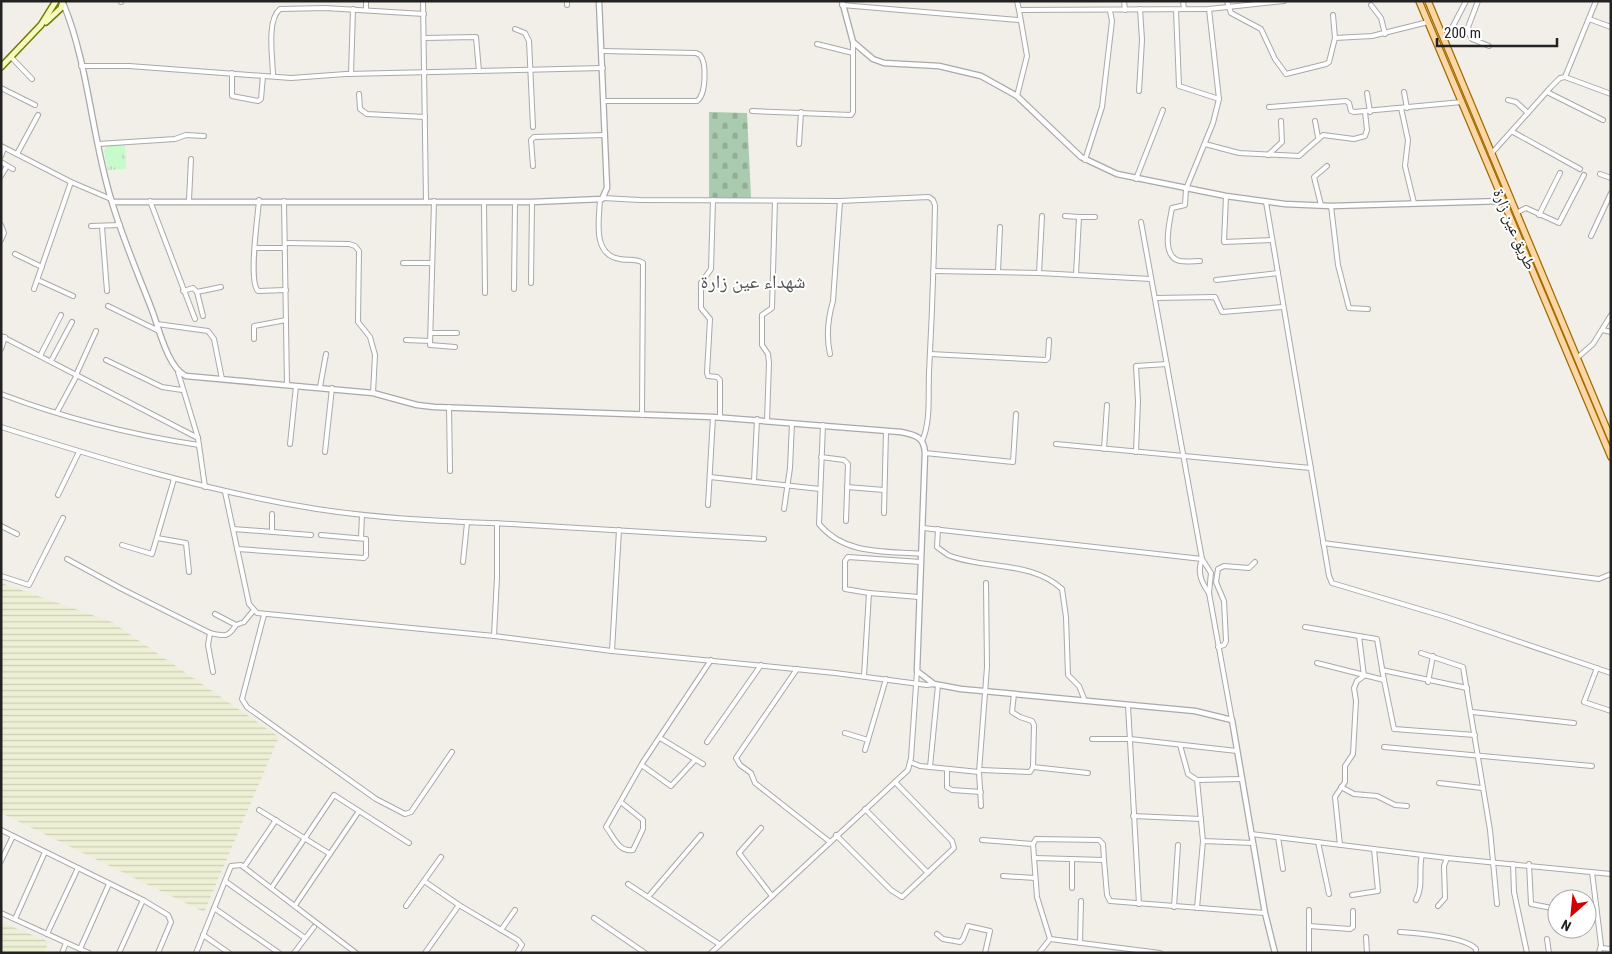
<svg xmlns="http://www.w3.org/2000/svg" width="1612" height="954" font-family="'Roboto Condensed','Noto Naskh Arabic',sans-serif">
	<defs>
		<pattern id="farmland-rules" width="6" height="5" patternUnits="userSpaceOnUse" patternTransform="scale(1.25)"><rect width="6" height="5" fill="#eef0d5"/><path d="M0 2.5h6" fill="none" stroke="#ccceb7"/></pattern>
		<pattern id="cemetery-stones" width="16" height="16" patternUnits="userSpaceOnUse" patternTransform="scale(1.25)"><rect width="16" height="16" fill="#aacbaf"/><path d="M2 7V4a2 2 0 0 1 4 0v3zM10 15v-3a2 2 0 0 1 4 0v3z" fill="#92ae96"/></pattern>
		<pattern id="park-tufts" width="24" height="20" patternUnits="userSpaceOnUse" patternTransform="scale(1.25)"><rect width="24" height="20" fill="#c8facc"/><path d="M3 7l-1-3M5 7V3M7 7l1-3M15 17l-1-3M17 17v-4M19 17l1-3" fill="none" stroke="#acd6af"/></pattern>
	</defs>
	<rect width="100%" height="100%" fill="#f2efe9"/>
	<!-- farmland -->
	<g fill="url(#farmland-rules)">
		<polygon points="1,583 112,622 279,737 204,912 1,813"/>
		<polygon points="1,922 49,942 44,953 1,953"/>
	</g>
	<!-- cemetery -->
	<polygon fill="url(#cemetery-stones)" points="709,112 747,113 751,198 709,198"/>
	<!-- park -->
	<polygon fill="url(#park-tufts)" points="125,145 126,169 108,170 104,151 106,146"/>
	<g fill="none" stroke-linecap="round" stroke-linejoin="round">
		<defs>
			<g id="minor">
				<polyline points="423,1 426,201"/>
				<polyline points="567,1 567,5"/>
				<polyline points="1017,1 1019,10"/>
				<polyline points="1124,1 1125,10"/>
				<polyline points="1183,1 1184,9"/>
				<polyline points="1227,1 1231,13 1261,29 1275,59 1286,74 1326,64 1329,62 1335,38 1372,36 1428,22"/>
				<polyline points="1478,1 1467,30 1472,39 1489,46"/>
				<polyline points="121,2 121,1"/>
				<polyline points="842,5 1019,20"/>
				<polyline points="1371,5 1381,18 1385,34"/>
				<polyline points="366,10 366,1"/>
				<polyline points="1176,10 1179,86 1219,99"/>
				<polyline points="1333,15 1335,38"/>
				<polyline points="1589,19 1611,27"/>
				<polyline points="515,29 525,33 529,41 533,127"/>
				<polyline points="424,38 476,37 479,71"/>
				<polyline points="1443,38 1452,28 1466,1"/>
				<polyline points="817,44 853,53"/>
				<path d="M602,51L696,53L700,55C707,63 706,95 697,101H604"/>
				<polyline points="11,57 32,79"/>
				<polyline points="81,66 129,66 291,78 346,74 603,68"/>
				<polyline points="232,73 232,96 258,101 261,99 263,76"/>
				<polyline points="351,74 353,9"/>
				<path d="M273,76C273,60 266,20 280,9L325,8L424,14"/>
				<polyline points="1565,77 1611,94"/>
				<polyline points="1,88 35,105"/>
				<polyline points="1139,91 1142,40 1140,9"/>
				<polyline points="1404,92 1407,108"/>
				<polyline points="1547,92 1603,120"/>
				<polyline points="1367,93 1370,112"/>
				<polyline points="359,94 360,109 367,114 425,117"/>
				<polyline points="1017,96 1027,56 1019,10 1209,9 1284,1"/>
				<polyline points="1508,100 1516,102 1528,113"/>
				<polyline points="1269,107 1346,101 1349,103 1351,111 1354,112 1462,102"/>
				<polyline points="1401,108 1408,140 1405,166 1414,203"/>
				<polyline points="752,111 851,115 853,112 853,42"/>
				<polyline points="1315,121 1318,137"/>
				<polyline points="1513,132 1580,169"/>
				<polyline points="98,144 175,139 186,135 204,136"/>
				<polyline points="799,144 801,112"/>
				<polyline points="1205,144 1239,153 1299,156 1323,135 1354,139 1365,136 1367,130 1365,112"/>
				<polyline points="1,146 71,182 111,199"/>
				<polyline points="17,154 38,115"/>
				<polyline points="1491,154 1551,87 1560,78 1565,77 1596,1"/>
				<polyline points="1268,155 1282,142 1281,121"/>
				<polyline points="1,156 4,148"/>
				<polyline points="1085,160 1102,107 1112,21 1110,11"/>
				<polyline points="1,162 13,169"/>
				<polyline points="533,166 531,140 534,137 605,135"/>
				<polyline points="1600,174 1611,178"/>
				<polyline points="1,176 7,166"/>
				<polyline points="1136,179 1163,110"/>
				<polyline points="1226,196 1224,242 1272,240"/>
				<path d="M603,198L640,200L840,201L929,197L933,200L935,205C934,261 932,317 929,373C928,394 931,422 922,441"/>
				<path d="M600,199C599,220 592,255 620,259C628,261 636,258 643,263L642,415"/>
				<polyline points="189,200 191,159"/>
				<path d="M259,200C258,216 248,281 258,291L286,290"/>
				<polyline points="713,200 711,269 701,283 701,308 710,319 707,373 708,376 717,377 720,380 720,417"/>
				<polyline points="150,201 195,319"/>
				<polyline points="284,201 287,385"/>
				<polyline points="434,201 430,345 455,347"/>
				<polyline points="484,202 485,293"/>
				<polyline points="1266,202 1329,576 1332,583 1446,617 1611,673"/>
				<polyline points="1321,205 1314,177 1327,166"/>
				<polyline points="1331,206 1338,265 1349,308 1368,309"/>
				<polyline points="1516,213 1526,208 1559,223 1584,175"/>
				<polyline points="1539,215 1560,173"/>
				<polyline points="1065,216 1079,217"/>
				<polyline points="1141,222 1202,559 1211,573 1209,593 1232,720"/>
				<polyline points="1,225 4,233 1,240"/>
				<polyline points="91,226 120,225"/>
				<polyline points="102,227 107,291"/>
				<polyline points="1591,236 1611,193"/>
				<polyline points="285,243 349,244 355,246 359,251 358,322 370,337 375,355 373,393"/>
				<polyline points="255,248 285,248"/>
				<polyline points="15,254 42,267"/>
				<path d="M1200,261C1194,261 1187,262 1180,261C1160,257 1170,221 1172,208L1185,205L1186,189L1213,123L1219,99L1209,9"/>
				<polyline points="403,263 432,263"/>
				<polyline points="934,271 1039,273 1151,279"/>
				<polyline points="998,272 1000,227"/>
				<polyline points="1039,273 1042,216"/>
				<polyline points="1076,275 1079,217 1095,217"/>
				<polyline points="38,280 73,296"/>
				<polyline points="1216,280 1278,273"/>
				<polyline points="531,283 532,202"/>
				<polyline points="34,289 71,182"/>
				<polyline points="514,289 515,202"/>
				<polyline points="183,291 193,288 197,292 203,316"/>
				<polyline points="197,292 221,287"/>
				<polyline points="1155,298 1215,297 1222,312 1283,307"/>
				<polyline points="108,306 159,331"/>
				<polyline points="157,324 208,331 214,339 222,379"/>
				<polyline points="1603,330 1611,332"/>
				<polyline points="431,333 457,333"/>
				<polyline points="1,336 198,438"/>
				<polyline points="254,339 254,326 286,320"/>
				<polyline points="406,340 430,341"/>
				<polyline points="1,349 5,337"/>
				<path d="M830,354C826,336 828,318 833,301L840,201"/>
				<polyline points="930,354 1046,360 1048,358 1049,340"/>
				<polyline points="40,356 61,315"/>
				<polyline points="1577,358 1593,344 1611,315"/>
				<polyline points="106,360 162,387 182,390"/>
				<polyline points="51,361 72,322"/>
				<polyline points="178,372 198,438 205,487"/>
				<polyline points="76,375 96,331"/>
				<polyline points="320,387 326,354"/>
				<path d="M1,394C64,418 133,435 199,445"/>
				<polyline points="449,407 450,471"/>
				<polyline points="57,412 77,375"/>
				<polyline points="767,421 769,363 768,354 762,345 762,315 772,308 775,201"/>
				<path d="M823,425L819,524C844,555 886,551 921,554"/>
				<path d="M1,427C106,460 209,492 317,509C381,519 446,521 511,524C595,529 679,534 764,539"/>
				<polyline points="290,444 296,386"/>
				<polyline points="1056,444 1311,468"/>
				<polyline points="1104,449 1107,405"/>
				<polyline points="325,452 332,388"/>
				<polyline points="1136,452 1138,401 1136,366 1167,364"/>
				<polyline points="925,453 1013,462 1016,414"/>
				<polyline points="821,457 844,460 848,464 846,521"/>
				<polyline points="710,477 820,489"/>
				<polyline points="754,481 757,419"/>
				<polyline points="847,487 884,490"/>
				<polyline points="225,492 249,604 257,613 494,636 612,651 835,673 927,685 934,684"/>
				<polyline points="58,495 79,452"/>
				<polyline points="708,505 713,417"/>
				<polyline points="784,509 790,468 792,423"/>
				<polyline points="884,513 886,431"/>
				<polyline points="1,526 17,534"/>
				<polyline points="923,528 1202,559"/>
				<polyline points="233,529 311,535"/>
				<path d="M938,529L937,547L948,555C984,570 1031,560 1062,589L1066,617L1068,675L1079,686L1085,701"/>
				<polyline points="272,532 272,514"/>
				<polyline points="157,538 186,543 189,572"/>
				<polyline points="361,538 362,515"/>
				<polyline points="1323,543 1599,579 1611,574"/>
				<polyline points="122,545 152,554 174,479"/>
				<polyline points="237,549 364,558 366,556 366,539 321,535"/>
				<path d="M67,559L122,589L210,633C224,636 228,638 236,625"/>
				<path d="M1202,559C1197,572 1201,582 1209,593"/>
				<polyline points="463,562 467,523"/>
				<polyline points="1,576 29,585 63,518"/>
				<polyline points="869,593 845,589 845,561 848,557 921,562"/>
				<polyline points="215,614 236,625 244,622 253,611"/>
				<polyline points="264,615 242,699 247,707 376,799 405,814 411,812 452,752"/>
				<polyline points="1305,627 1377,639 1384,680"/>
				<polyline points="210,633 208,645 213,672"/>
				<polyline points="494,636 497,577 497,523"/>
				<polyline points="1359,636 1364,676"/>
				<polyline points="1218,647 1224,645 1226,641 1224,601 1216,582 1218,569 1224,566 1249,568 1255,562"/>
				<polyline points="612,651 619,530"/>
				<polyline points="1421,653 1463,667 1490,830 1497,904"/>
				<polyline points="1317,663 1384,680 1394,729 1475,735"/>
				<polyline points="1597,668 1584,702 1611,711"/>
				<polyline points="797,669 736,758 740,765 751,773 755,783 830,842"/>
				<polyline points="1382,670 1467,688"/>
				<polyline points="864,676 869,593 919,597"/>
				<polyline points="1428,682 1433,656"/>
				<polyline points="1128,705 1139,904"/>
				<polyline points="1472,712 1574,723"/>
				<polyline points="845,733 868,740"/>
				<polyline points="660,738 703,764"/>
				<polyline points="1092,739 1130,739 1237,751"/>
				<polyline points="707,742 761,665"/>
				<polyline points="1180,745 1188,774 1197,780"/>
				<polyline points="1384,747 1592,766"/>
				<polyline points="865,750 886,679"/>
				<polyline points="910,762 920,766 979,772"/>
				<polyline points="643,766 671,786 695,760"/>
				<polyline points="930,767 938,685"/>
				<polyline points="1033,767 1088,773"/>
				<polyline points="947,769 947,787 952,790 981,792"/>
				<polyline points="981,770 1030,772 1033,767 1034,725 1032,721 1020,717 1012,712 1014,694"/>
				<polyline points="1439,783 1482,788"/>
				<polyline points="1341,787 1354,794 1377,796 1395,805 1407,806"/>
				<path d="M622,803L643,820V829L633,850C618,852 614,837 606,827L643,762L711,660"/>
				<polyline points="981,806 979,772 987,667 986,583"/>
				<polyline points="865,809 928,873"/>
				<polyline points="259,810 330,854"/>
				<polyline points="1133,816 1201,819"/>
				<polyline points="761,828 739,853 772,896"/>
				<polyline points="1,830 143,900 168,915 171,922 158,953"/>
				<polyline points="1251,834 1447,858 1611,874"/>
				<polyline points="836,835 891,890 902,897 954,848 952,841 895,782"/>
				<polyline points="1278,837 1283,869"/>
				<polyline points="982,840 1033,844 1037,897 1050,939 1039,953"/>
				<polyline points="1203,841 1197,780 1242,779"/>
				<polyline points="1318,842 1329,894"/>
				<polyline points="1033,844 1036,839 1099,840 1103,844 1104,860"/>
				<polyline points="1340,845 1335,797 1345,782 1345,766 1353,754 1356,701 1354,688 1357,681 1364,676"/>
				<polyline points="1035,858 1104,860 1107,895 1110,901 1265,913"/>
				<polyline points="1072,859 1072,888"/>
				<polyline points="1,861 13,836"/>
				<polyline points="1513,864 1514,892 1527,953"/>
				<polyline points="1529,864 1531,904 1557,909"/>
				<polyline points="244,867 276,820"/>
				<polyline points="1592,872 1601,945 1599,953"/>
				<polyline points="1003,876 1035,878"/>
				<polyline points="225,881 305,938"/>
				<polyline points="424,881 459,905"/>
				<polyline points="628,884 719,944"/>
				<polyline points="272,887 334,795 409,843"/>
				<polyline points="1352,895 1378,891 1374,849"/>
				<polyline points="648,897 701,835"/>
				<path d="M1416,900C1424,886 1418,870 1422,855"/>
				<polyline points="296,904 359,811"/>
				<polyline points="406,906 441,857"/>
				<polyline points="1438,906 1445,898 1444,866 1447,858"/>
				<polyline points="1174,907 1178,845"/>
				<polyline points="214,908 279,953"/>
				<polyline points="1197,908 1203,841 1253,843"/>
				<polyline points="1309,910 1309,953"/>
				<polyline points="1,913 89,953"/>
				<polyline points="594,918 645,953"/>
				<polyline points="15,919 45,852"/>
				<polyline points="1309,926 1350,929 1353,927 1353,911"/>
				<polyline points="501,930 515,910"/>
				<path d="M1400,932C1417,933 1466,937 1476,949V953"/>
				<polyline points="47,934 78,868"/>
				<polyline points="937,934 943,939 960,942 963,939 968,926 990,931 985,953"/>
				<polyline points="203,935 229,953"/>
				<polyline points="1366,937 1367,953"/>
				<polyline points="1050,939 1160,953"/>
				<polyline points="1547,939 1549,953"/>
				<polyline points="1080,943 1081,901"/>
				<polyline points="1601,948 1611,949"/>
				<polyline points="80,949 109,884"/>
				<polyline points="62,953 66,943"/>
				<polyline points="119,953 143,900"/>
				<polyline points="196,953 231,866 241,865 356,953"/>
				<polyline points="294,953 314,927"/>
				<polyline points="425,953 459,905 518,940 522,945 517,953"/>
				<polyline points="711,953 908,770 911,758 917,671"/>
			</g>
			<g id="tertiary">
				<polyline points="842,1 853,42 873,59 884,63 939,66 981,76 1017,96 1081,157 1117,174 1226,196 1285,204 1331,206 1503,201"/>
				<path d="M63,3C88,62 92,138 111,199C122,237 138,274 152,310C159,329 168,368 186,376L373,393L417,405L434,407L713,417L901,432C916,435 924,437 925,453L917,671L934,684L961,689L1195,711L1232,720L1265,913L1275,953"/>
				<polyline points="112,202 532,202 602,199 607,188 599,1"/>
			</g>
			<g id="secondary">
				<polyline points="46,22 61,8 63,1"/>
				<polyline points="1,67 41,25 56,1"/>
			</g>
			<g id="primary">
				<polyline points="1419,1 1611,457"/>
				<polyline points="1428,1 1611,439"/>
			</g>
		</defs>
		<!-- minor casing -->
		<use href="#minor" stroke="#a9a9a9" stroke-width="6"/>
		<!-- tertiary casing -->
		<use href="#tertiary" stroke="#a9a9a9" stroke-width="7"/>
		<!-- secondary casing -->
		<use href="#secondary" stroke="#707d05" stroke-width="8"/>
		<!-- primary casing -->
		<use href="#primary" stroke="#a06b00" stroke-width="8"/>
		<!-- minor -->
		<use href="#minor" stroke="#fff" stroke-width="4"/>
		<!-- tertiary -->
		<use href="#tertiary" stroke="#fff" stroke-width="4.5"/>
		<!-- secondary -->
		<use href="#secondary" stroke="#f7fabf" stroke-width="5"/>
		<!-- primary -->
		<use href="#primary" stroke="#fcd6a4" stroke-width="5.5"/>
	</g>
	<g text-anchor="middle" stroke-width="4" stroke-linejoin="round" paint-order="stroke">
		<!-- street labels -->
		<g font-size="16" fill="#222" stroke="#fff">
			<text transform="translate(1515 229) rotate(67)" y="6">طريق عين زارة</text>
		</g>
		<!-- quarter labels -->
		<g font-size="19" fill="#555" stroke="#fff">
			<text x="753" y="288">شهداء عين زارة</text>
		</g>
	</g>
	<!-- border -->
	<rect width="1612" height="954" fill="none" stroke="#222222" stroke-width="5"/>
	<!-- north arrow -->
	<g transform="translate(1572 914) rotate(207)"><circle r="24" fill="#ffffff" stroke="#a7a7a7"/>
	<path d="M0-4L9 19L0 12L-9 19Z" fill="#d40000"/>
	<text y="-8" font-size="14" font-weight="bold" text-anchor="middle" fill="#222222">N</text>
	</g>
	<!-- scale -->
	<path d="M1437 38v8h120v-8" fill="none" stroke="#222222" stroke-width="2.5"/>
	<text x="1444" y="38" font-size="15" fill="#222222" stroke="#ffffff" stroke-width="4" paint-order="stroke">200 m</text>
</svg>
